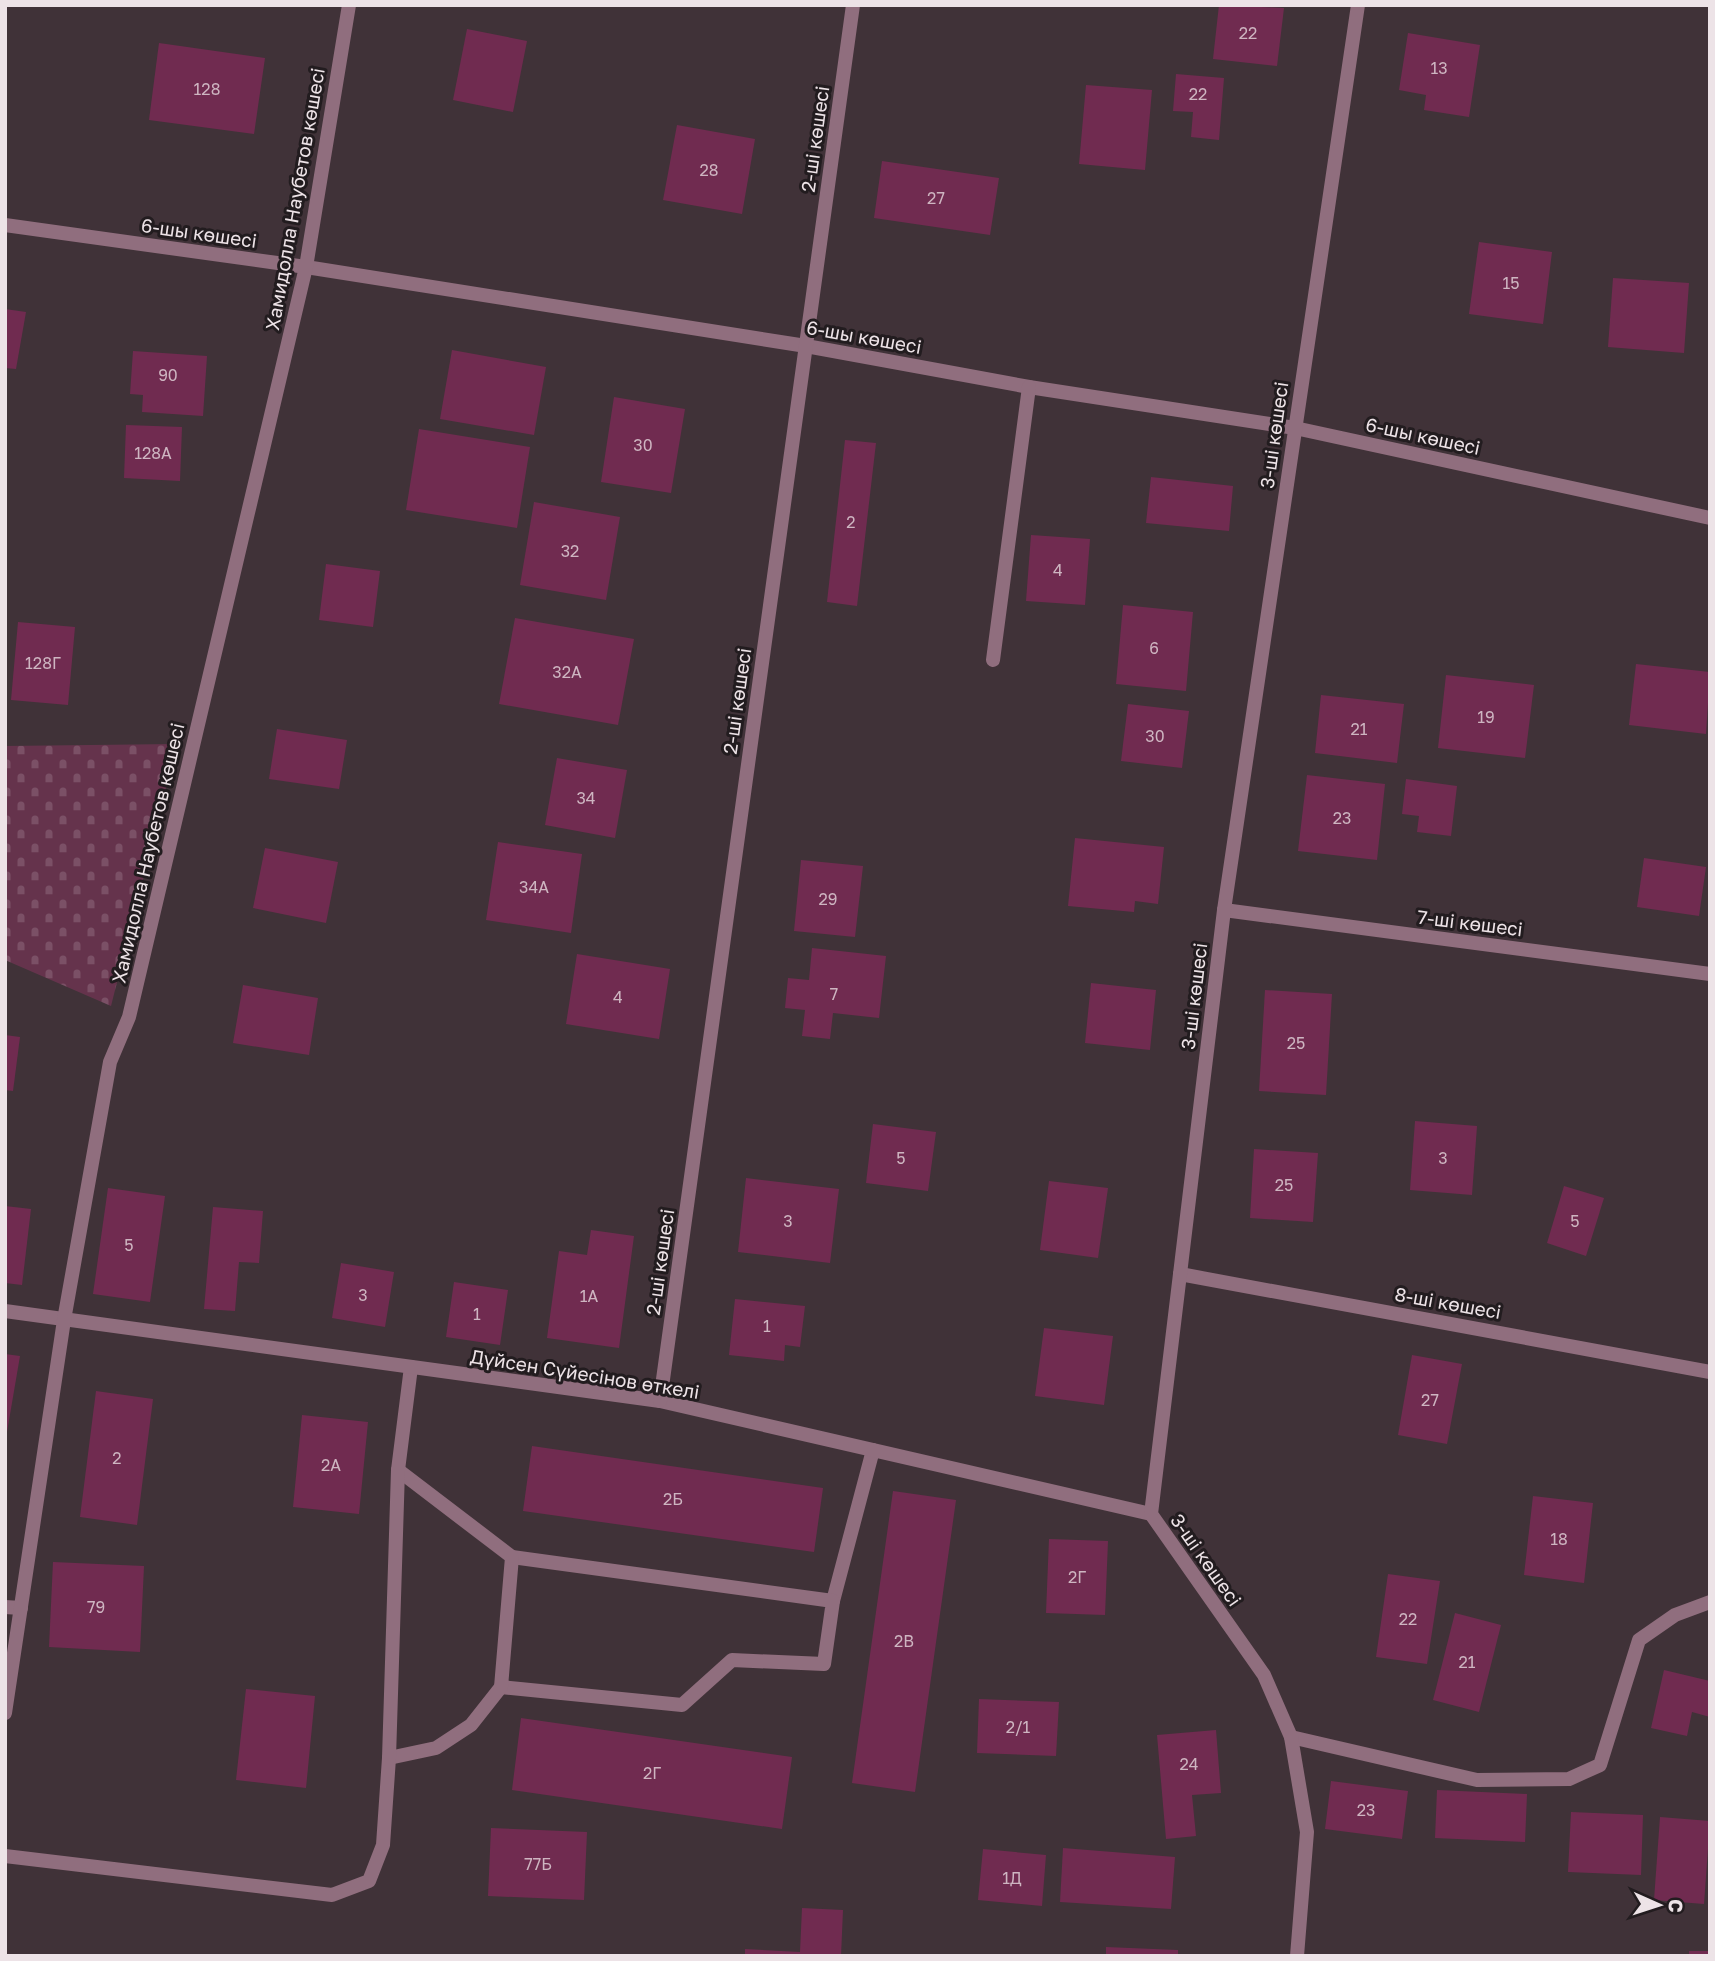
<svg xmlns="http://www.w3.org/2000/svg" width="1715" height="1961" font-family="'Golos Text',sans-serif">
	<defs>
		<pattern id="cemetery-stones" width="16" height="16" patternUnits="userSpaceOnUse" patternTransform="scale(1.75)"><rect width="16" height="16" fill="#65334c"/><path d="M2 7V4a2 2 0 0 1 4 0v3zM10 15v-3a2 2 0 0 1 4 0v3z" fill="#7b5066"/></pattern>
	</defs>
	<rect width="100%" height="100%" fill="#403238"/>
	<!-- cemetery -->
	<polygon fill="url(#cemetery-stones)" points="177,744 111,1006 5,960 5,746"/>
	<!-- building -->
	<g fill="#702b50">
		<polygon points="1219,5 1284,8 1277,66 1213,59"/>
		<polygon points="467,29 527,41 513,112 453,100"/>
		<polygon points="1408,33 1480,45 1469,117 1424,110 1426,95 1399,90"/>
		<polygon points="159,43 265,58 254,134 149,120"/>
		<polygon points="1176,74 1224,78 1219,140 1191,137 1193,112 1173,111"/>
		<polygon points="1086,85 1152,90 1145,170 1079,164"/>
		<polygon points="677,125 755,139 742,214 663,200"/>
		<polygon points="882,161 999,178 990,235 874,218"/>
		<polygon points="1479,242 1552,252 1543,324 1469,314"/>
		<polygon points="1613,278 1689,283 1684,353 1608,347"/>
		<polygon points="5,309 26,312 16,369 5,368"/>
		<polygon points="452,350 546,367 534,435 440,419"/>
		<polygon points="133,351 207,356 203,416 142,412 143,395 130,394"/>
		<polygon points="614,397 685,409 671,493 601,482"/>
		<polygon points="126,425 182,427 180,481 124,478"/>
		<polygon points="419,429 530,447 517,528 406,510"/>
		<polygon points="845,440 876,443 857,606 827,602"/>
		<polygon points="1151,477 1233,486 1229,531 1146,523"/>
		<polygon points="534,502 620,517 606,600 520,585"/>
		<polygon points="1031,535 1090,539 1085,605 1026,601"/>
		<polygon points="326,564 380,571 373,627 319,620"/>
		<polygon points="1123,605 1193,612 1186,691 1116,684"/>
		<polygon points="515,618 634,639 618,725 499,704"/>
		<polygon points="18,622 75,627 68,705 11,700"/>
		<polygon points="1636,664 1710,672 1706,734 1629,725"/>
		<polygon points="1446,675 1534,685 1525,758 1438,748"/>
		<polygon points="1321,695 1404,704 1397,763 1315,753"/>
		<polygon points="1128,704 1189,711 1182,768 1121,761"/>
		<polygon points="277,729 347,740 339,789 269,779"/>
		<polygon points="557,758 627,770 615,838 545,825"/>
		<polygon points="1307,775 1385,784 1377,860 1298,851"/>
		<polygon points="1406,779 1457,786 1451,836 1417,832 1419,816 1402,814"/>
		<polygon points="1075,838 1164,847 1158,904 1135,901 1134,912 1068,906"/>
		<polygon points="498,842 582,854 571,933 486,920"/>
		<polygon points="265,848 338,862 326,923 253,908"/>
		<polygon points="1644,858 1706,867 1699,916 1637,907"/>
		<polygon points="801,860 863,866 855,937 794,931"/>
		<polygon points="812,948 886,956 879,1018 833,1013 830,1039 802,1036 805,1010 785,1008 788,978 809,980"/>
		<polygon points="577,954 670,969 659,1039 566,1024"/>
		<polygon points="1091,983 1156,990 1150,1050 1085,1043"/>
		<polygon points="243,985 318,998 309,1055 233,1043"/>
		<polygon points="1265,990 1332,994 1326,1095 1259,1091"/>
		<polygon points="5,1035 20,1037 13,1091 5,1090"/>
		<polygon points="1415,1121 1477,1126 1472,1195 1410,1190"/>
		<polygon points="873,1124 936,1132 928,1191 866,1183"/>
		<polygon points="1254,1149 1318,1153 1313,1222 1250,1218"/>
		<polygon points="746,1178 839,1189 830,1263 738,1252"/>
		<polygon points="1049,1181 1108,1188 1098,1258 1040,1250"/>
		<polygon points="1564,1186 1604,1198 1586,1256 1547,1243"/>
		<polygon points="108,1188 165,1196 150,1302 93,1294"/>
		<polygon points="5,1206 31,1209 22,1285 5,1283"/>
		<polygon points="213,1207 263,1211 259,1263 239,1262 235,1311 204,1309"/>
		<polygon points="591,1230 634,1236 619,1348 547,1338 559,1251 587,1255"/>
		<polygon points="341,1263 394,1272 385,1327 332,1318"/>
		<polygon points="454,1282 508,1290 500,1345 446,1337"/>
		<polygon points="735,1299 805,1306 800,1347 785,1345 784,1361 729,1355"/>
		<polygon points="1044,1328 1113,1336 1104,1405 1035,1396"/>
		<polygon points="5,1354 20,1356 7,1432 5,1432"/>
		<polygon points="1412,1355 1462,1364 1447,1444 1398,1435"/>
		<polygon points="96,1391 153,1399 137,1525 80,1517"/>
		<polygon points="302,1415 368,1422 359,1514 293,1507"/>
		<polygon points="532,1446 823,1488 814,1552 523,1511"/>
		<polygon points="893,1491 956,1500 915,1792 852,1783"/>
		<polygon points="1533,1496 1593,1503 1584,1583 1524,1575"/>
		<polygon points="1049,1539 1108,1541 1105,1615 1046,1613"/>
		<polygon points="53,1562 144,1566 140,1652 49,1647"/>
		<polygon points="1388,1574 1440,1581 1427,1664 1376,1657"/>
		<polygon points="1455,1613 1501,1625 1479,1712 1433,1700"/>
		<polygon points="1664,1670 1710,1681 1710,1717 1692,1712 1687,1736 1651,1728"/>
		<polygon points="246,1689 315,1696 306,1788 236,1780"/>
		<polygon points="979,1699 1059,1702 1056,1756 977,1753"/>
		<polygon points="521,1718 792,1757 782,1829 512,1790"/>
		<polygon points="1216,1730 1221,1793 1192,1795 1196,1836 1166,1839 1157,1735"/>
		<polygon points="1331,1781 1408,1791 1402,1839 1325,1829"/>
		<polygon points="1437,1790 1527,1794 1525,1842 1435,1838"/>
		<polygon points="1571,1812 1643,1815 1641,1875 1568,1872"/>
		<polygon points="1660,1817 1710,1821 1704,1904 1654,1900"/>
		<polygon points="491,1828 587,1832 584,1900 488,1896"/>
		<polygon points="1063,1848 1175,1857 1171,1909 1060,1902"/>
		<polygon points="983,1849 1046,1855 1042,1906 978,1900"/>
		<polygon points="802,1908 843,1910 841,1956 745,1956 745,1949 800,1952"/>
		<polygon points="1106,1947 1178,1950 1178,1956 1106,1956"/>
		<rect x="1689" y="1951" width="21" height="5"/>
	</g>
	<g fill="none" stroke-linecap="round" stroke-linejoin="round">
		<!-- lane -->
		<g stroke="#906e7e" stroke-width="14">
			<polyline points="833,1601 873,1450"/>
			<polyline points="5,1607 21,1608"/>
			<polyline points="501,1687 682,1705 732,1660 824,1664 833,1601 512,1557"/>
			<polyline points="1291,1737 1477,1780 1569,1779 1600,1765 1639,1640 1675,1615 1710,1602"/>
			<polyline points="389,1758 436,1748 471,1725 501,1687 512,1557 398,1470"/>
			<polyline points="5,1856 332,1895 369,1881 383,1845 389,1758 398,1470 411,1367"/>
		</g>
		<!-- street -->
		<g stroke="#906e7e" stroke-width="14">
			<polyline points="5,225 306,267 806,346 1029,387 1295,428 1710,518"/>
			<polyline points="993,660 1029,387"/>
			<polyline points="1224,910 1710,974"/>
			<polyline points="1180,1274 1710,1372"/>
			<polyline points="5,1311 660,1401 1151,1514"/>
			<polyline points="660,1401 853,5"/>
			<polyline points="5,1713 64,1320 110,1062 129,1017 306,267 349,5"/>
			<polyline points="1297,1956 1307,1832 1291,1737 1264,1675 1151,1514 1224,910 1358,5"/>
		</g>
	</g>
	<g text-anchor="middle" stroke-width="6" stroke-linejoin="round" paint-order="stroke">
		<!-- number labels -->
		<g font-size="16" fill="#ceb5c1">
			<text x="1248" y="39">22</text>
			<text x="1439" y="74">13</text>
			<text x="207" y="95">128</text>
			<text x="1198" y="100">22</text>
			<text x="709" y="176">28</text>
			<text x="936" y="204">27</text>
			<text x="1511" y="289">15</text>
			<text x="168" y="381">90</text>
			<text x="643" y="451">30</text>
			<text x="153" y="459">128А</text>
			<text x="851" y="528">2</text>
			<text x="570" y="557">32</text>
			<text x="1058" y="576">4</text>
			<text x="1154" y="654">6</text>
			<text x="43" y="669">128Г</text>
			<text x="567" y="678">32А</text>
			<text x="1486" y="723">19</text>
			<text x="1359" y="735">21</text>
			<text x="1155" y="742">30</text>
			<text x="586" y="804">34</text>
			<text x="1342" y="824">23</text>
			<text x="534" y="893">34А</text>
			<text x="828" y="905">29</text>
			<text x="834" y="1000">7</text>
			<text x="618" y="1003">4</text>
			<text x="1296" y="1049">25</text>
			<text x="901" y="1164">5</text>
			<text x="1443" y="1164">3</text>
			<text x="1284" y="1191">25</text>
			<text x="788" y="1227">3</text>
			<text x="1575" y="1227">5</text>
			<text x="129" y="1251">5</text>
			<text x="363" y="1301">3</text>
			<text x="589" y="1302">1А</text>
			<text x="477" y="1320">1</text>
			<text x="767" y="1332">1</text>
			<text x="1430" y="1406">27</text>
			<text x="117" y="1464">2</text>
			<text x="331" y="1471">2А</text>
			<text x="673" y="1505">2Б</text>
			<text x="1559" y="1545">18</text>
			<text x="1077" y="1583">2Г</text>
			<text x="96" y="1613">79</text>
			<text x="1408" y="1625">22</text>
			<text x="904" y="1647">2В</text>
			<text x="1467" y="1668">21</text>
			<text x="1018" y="1733">2/1</text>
			<text x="1189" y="1770">24</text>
			<text x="652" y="1779">2Г</text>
			<text x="1366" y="1816">23</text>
			<text x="538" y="1870">77Б</text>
			<text x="1012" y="1884">1Д</text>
		</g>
		<!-- street labels -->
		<g font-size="19" fill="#ede3e7" stroke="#221c1f">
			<text transform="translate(815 139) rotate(-82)" y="7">2-ші көшесі</text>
			<text transform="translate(295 199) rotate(-80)" y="7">Хамидолла Наубетов көшесі</text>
			<text transform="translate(199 233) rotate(8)" y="7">6-шы көшесі</text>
			<text transform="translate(864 337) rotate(10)" y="7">6-шы көшесі</text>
			<text transform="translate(1274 435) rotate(-82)" y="7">3-ші көшесі</text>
			<text transform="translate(1423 436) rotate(12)" y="7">6-шы көшесі</text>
			<text transform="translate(737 701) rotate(-82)" y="7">2-ші көшесі</text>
			<text transform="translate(148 853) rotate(-77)" y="7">Хамидолла Наубетов көшесі</text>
			<text transform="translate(1470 923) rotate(7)" y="7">7-ші көшесі</text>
			<text transform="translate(1194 996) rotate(-83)" y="7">3-ші көшесі</text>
			<text transform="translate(660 1262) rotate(-82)" y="7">2-ші көшесі</text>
			<text transform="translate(1448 1303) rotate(10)" y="7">8-ші көшесі</text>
			<text transform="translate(585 1374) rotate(9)" y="7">Дүйсен Сүйесінов өткелі</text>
			<text transform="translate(1206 1560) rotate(55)" y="7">3-ші көшесі</text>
		</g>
	</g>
	<!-- border -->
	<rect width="1715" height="1961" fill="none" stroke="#ede3e7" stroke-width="14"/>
	<!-- north arrow -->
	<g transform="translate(1659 1905) rotate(93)" stroke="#221c1f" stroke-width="5" paint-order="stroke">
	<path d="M0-5L12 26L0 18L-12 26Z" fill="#ede3e7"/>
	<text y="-10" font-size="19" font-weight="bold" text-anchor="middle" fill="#ede3e7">С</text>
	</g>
</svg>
